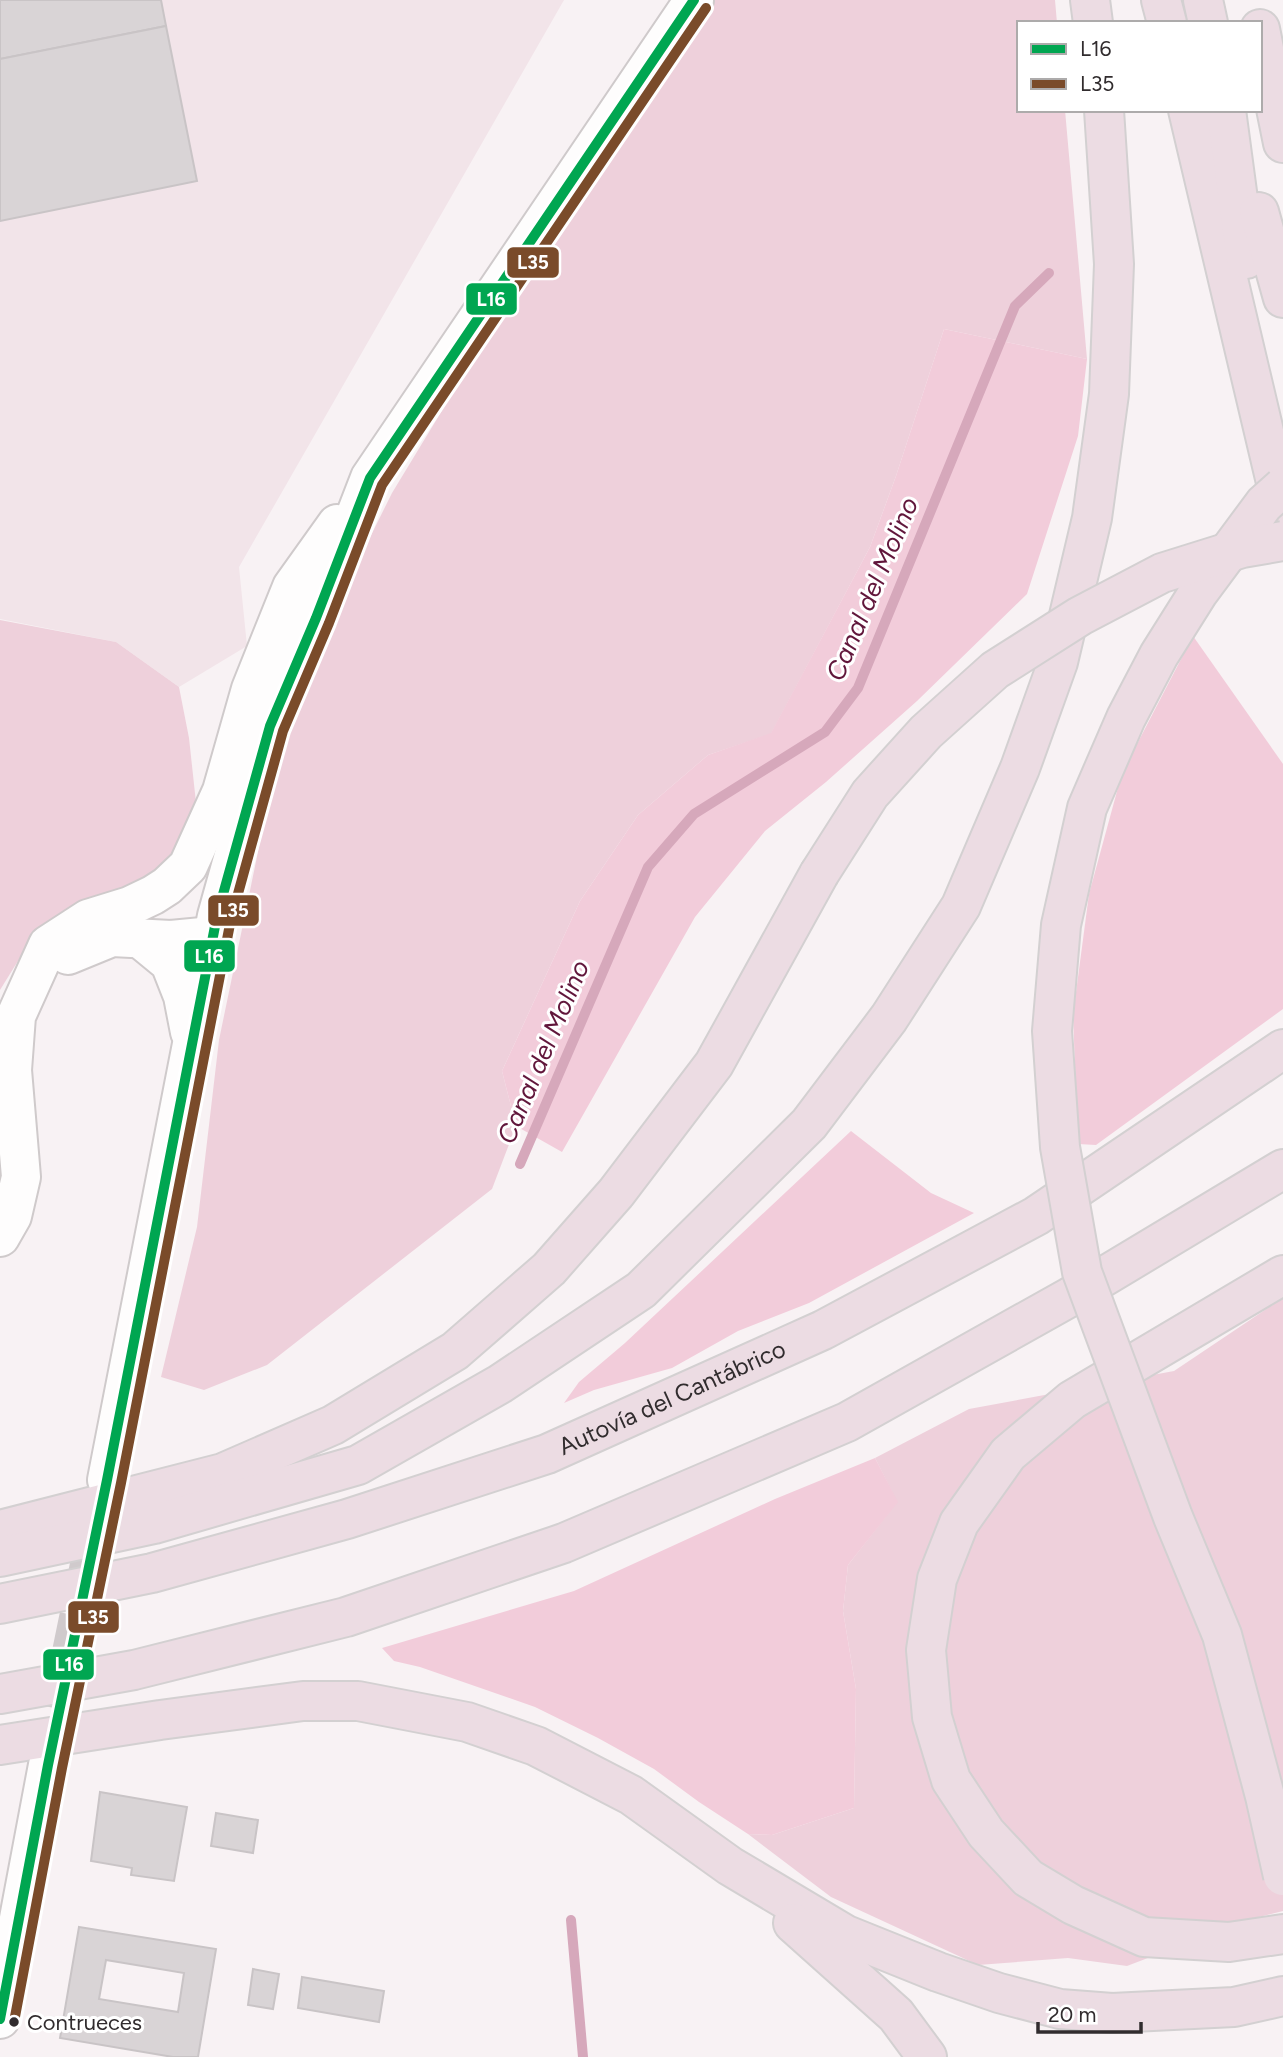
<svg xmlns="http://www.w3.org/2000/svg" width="1283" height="2057" font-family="Figtree,sans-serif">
	<rect width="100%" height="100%" fill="#f8f2f4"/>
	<!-- built -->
	<polygon fill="#f2e4e9" points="0,0 564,0 239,567 247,646 179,687 116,642 0,619"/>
	<!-- green -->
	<g fill="#eed0db">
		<polygon points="714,0 1055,0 1057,23 1019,23 1019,110 1065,110 1087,359 944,329 896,476 870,547 771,734 708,755 638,815 580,901 502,1071 516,1126 492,1189 267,1365 204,1390 161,1377 197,1227 219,1040 265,818 311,656 392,493 446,404"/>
		<polygon points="0,620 116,642 179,687 189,738 198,821 152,877 81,902 39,927 0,990"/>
		<polygon points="1283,1298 1283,1911 1247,1920 1127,1966 1068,1958 978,1965 831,1897 748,1834 772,1835 854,1808 856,1689 843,1611 848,1565 897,1502 875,1458 969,1409 1174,1371"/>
	</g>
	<!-- forest -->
	<g fill="#f2ccda">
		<polygon points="944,329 1087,359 1078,436 1027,594 917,701 826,782 765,831 695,917 562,1152 516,1126 502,1071 580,901 638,815 708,755 771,733 870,547 896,476"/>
		<polygon points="1193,636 1283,764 1283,1009 1096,1145 1078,1144 1073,1015 1089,894 1122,773"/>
		<polygon points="851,1131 931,1193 974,1213 809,1303 738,1331 672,1368 594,1390 564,1403 579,1382 625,1343"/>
		<polygon points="875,1458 898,1502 848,1565 843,1611 856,1689 854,1808 772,1835 748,1834 699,1802 654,1769 598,1738 535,1707 420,1667 394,1661 382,1648 574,1591 775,1499"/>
	</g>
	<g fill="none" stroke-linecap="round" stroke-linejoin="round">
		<!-- stream -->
		<g stroke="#d6a8bb" stroke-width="10">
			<polyline points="520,1164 648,867 694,814 825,732 858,688 1015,306 1049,273"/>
			<polyline points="571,1920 583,2057"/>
		</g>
	</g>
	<!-- building -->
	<g fill="#d9d4d6" stroke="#c9c4c6" stroke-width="2" fill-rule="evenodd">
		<polygon points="0,0 161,0 166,26 0,59"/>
		<polygon points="166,26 197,181 0,221 0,59"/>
		<polygon points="100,1792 187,1807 174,1881 131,1875 132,1868 91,1861"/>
		<polygon points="216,1813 258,1820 253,1853 211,1846"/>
		<path d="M79,1927L216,1949L198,2057H173L60,2038ZM106,1960L184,1973L178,2012L99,1999Z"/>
		<polygon points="253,1969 279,1974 273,2009 248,2005"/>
		<polygon points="302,1977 384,1991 379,2022 298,2008"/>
	</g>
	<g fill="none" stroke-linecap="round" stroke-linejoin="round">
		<!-- minor-tunnel -->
		<polyline stroke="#d0cacc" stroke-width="38" stroke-dasharray="38 19" stroke-linecap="butt" points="48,1765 101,1506"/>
		<defs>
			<g id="minor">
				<polyline points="142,940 170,963 183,996 190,1032"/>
				<polyline points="68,955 112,937 171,940 213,936"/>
				<polyline points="0,1237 12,1216 21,1177 12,1070 16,1016 48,945 88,919 130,906 153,895 167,886 188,866 222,791 251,689 292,587 337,524"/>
				<polyline points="107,1480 217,916 270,726 316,618 370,478 694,0"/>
				<polyline points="0,2019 48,1765"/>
			</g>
			<g id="highway">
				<polyline points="1090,0 1093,23"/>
				<polyline points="1161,0 1167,23"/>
				<polyline points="1203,0 1208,23"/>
				<polyline points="1260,29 1283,143"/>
				<polyline points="1188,110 1283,512"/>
				<polyline points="1226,110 1246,259"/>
				<polyline points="1259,212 1283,298"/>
				<polyline points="1283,1275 1072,1400 1008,1454 959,1523 937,1579 926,1650 932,1717 951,1780 986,1833 1028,1878 1073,1905 1144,1937 1229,1942 1283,1934"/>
				<polyline points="0,1530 223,1473 333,1425 455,1351 549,1269 616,1193 714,1064 819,874"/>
				<polyline points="0,1557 154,1524 358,1465 500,1384 641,1290 809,1124 889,1018 961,906 1020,768 1058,662 1092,518 1109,394 1114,264 1104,110"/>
				<path id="s1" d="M0,1604L152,1573L347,1519L547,1454L823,1330L1036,1216L1283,1049"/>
				<polyline points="0,1694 134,1670 346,1617 564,1543 847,1422 1070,1297 1283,1169"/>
				<polyline points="0,1745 160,1720 303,1701 358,1701 467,1722 536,1746 631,1795 730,1866 846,1935 938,1972 999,1993 1060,2009 1112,2013 1234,2007 1283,1996"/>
				<polyline points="793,1923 896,2015 927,2057"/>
			</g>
		</defs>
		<!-- minor casing -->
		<use href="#minor" stroke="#cfcacb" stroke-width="42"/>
		<!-- highway casing -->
		<use href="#highway" stroke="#d3d0d1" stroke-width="42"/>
		<!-- minor -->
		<use href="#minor" stroke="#fefdfd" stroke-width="38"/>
		<!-- highway -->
		<use href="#highway" stroke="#ecdce3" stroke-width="38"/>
		<defs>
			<g id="highway-bridge">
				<polyline points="1283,487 1264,504 1198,593 1159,655 1126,718 1087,808 1061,925 1052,1031 1060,1147 1082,1272 1173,1517 1222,1635 1265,1796 1283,1876"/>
				<polyline points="819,874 870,794 926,732 995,670 1080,616 1162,573 1242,548 1283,541"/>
			</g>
		</defs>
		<!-- highway-bridge casing -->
		<use href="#highway-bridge" stroke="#d3d0d1" stroke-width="42" stroke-linecap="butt"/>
		<!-- highway-bridge -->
		<use href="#highway-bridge" stroke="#ecdce3" stroke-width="38"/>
		<defs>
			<polyline id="bus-1" points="0,2019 48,1765 107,1480 217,916 270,726 316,618 370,478 694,0"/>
			<polyline id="bus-2" points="14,2022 62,1768 121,1483 231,919 283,731 329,623 382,485 706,8"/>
		</defs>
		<!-- bus-1 casing -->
		<use href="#bus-1" stroke="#fff" stroke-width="16"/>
		<!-- bus-2 casing -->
		<use href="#bus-2" stroke="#fff" stroke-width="16"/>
		<!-- bus-1 -->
		<use href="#bus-1" stroke="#00a651" stroke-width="10"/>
		<!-- bus-2 -->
		<use href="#bus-2" stroke="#7a4b2a" stroke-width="10"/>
	</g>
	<!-- markers -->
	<circle fill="#312c2e" stroke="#fff" stroke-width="2.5" cx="14" cy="2022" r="6"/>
	<g text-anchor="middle" stroke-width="6" stroke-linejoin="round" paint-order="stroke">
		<!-- bus labels -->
		<g font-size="22" fill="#312c2e" stroke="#fff" text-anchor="start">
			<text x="27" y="2030">Contrueces</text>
		</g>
		<!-- street labels -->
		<g font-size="24" fill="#312c2e" stroke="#fff">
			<text dy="8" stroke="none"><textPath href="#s1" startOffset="705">Autovía del Cantábrico</textPath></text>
		</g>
		<!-- water labels -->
		<g font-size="26" font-style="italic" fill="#61163b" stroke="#fff">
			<text transform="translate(872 589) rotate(-67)" y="9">Canal del Molino</text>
			<text transform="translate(543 1052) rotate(-67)" y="9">Canal del Molino</text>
		</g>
	</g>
	<g stroke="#fff" stroke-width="2.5">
		<rect x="506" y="246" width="54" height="33" rx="7" fill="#7a4b2a"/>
		<rect x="465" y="282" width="53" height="34" rx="7" fill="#00a651"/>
		<rect x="207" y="894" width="53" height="33" rx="7" fill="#7a4b2a"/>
		<rect x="183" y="939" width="53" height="34" rx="7" fill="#00a651"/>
		<rect x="67" y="1600" width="53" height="34" rx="7" fill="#7a4b2a"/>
		<rect x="42" y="1648" width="53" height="33" rx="7" fill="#00a651"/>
	</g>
	<g font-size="19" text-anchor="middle" font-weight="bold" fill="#fff">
		<text x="533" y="269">L35</text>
		<text x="491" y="306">L16</text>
		<text x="233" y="917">L35</text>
		<text x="209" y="963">L16</text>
		<text x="93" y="1624">L35</text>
		<text x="69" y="1671">L16</text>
	</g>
	<!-- legend -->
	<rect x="1017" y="21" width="245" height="91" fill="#ffffff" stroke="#adabab" stroke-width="2"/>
	<rect x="1031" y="44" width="35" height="10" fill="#00a651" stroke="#adabab" stroke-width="2"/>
	<text x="1080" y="56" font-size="21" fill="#312c2e">L16</text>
	<rect x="1031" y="79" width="35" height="10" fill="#7a4b2a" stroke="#adabab" stroke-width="2"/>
	<text x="1080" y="91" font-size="21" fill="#312c2e">L35</text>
	<!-- scale -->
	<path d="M1038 2022v10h103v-10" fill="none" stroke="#312c2e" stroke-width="3.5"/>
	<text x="1048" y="2022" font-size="21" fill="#312c2e" stroke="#ffffff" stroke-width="5" paint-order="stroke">20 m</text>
</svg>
